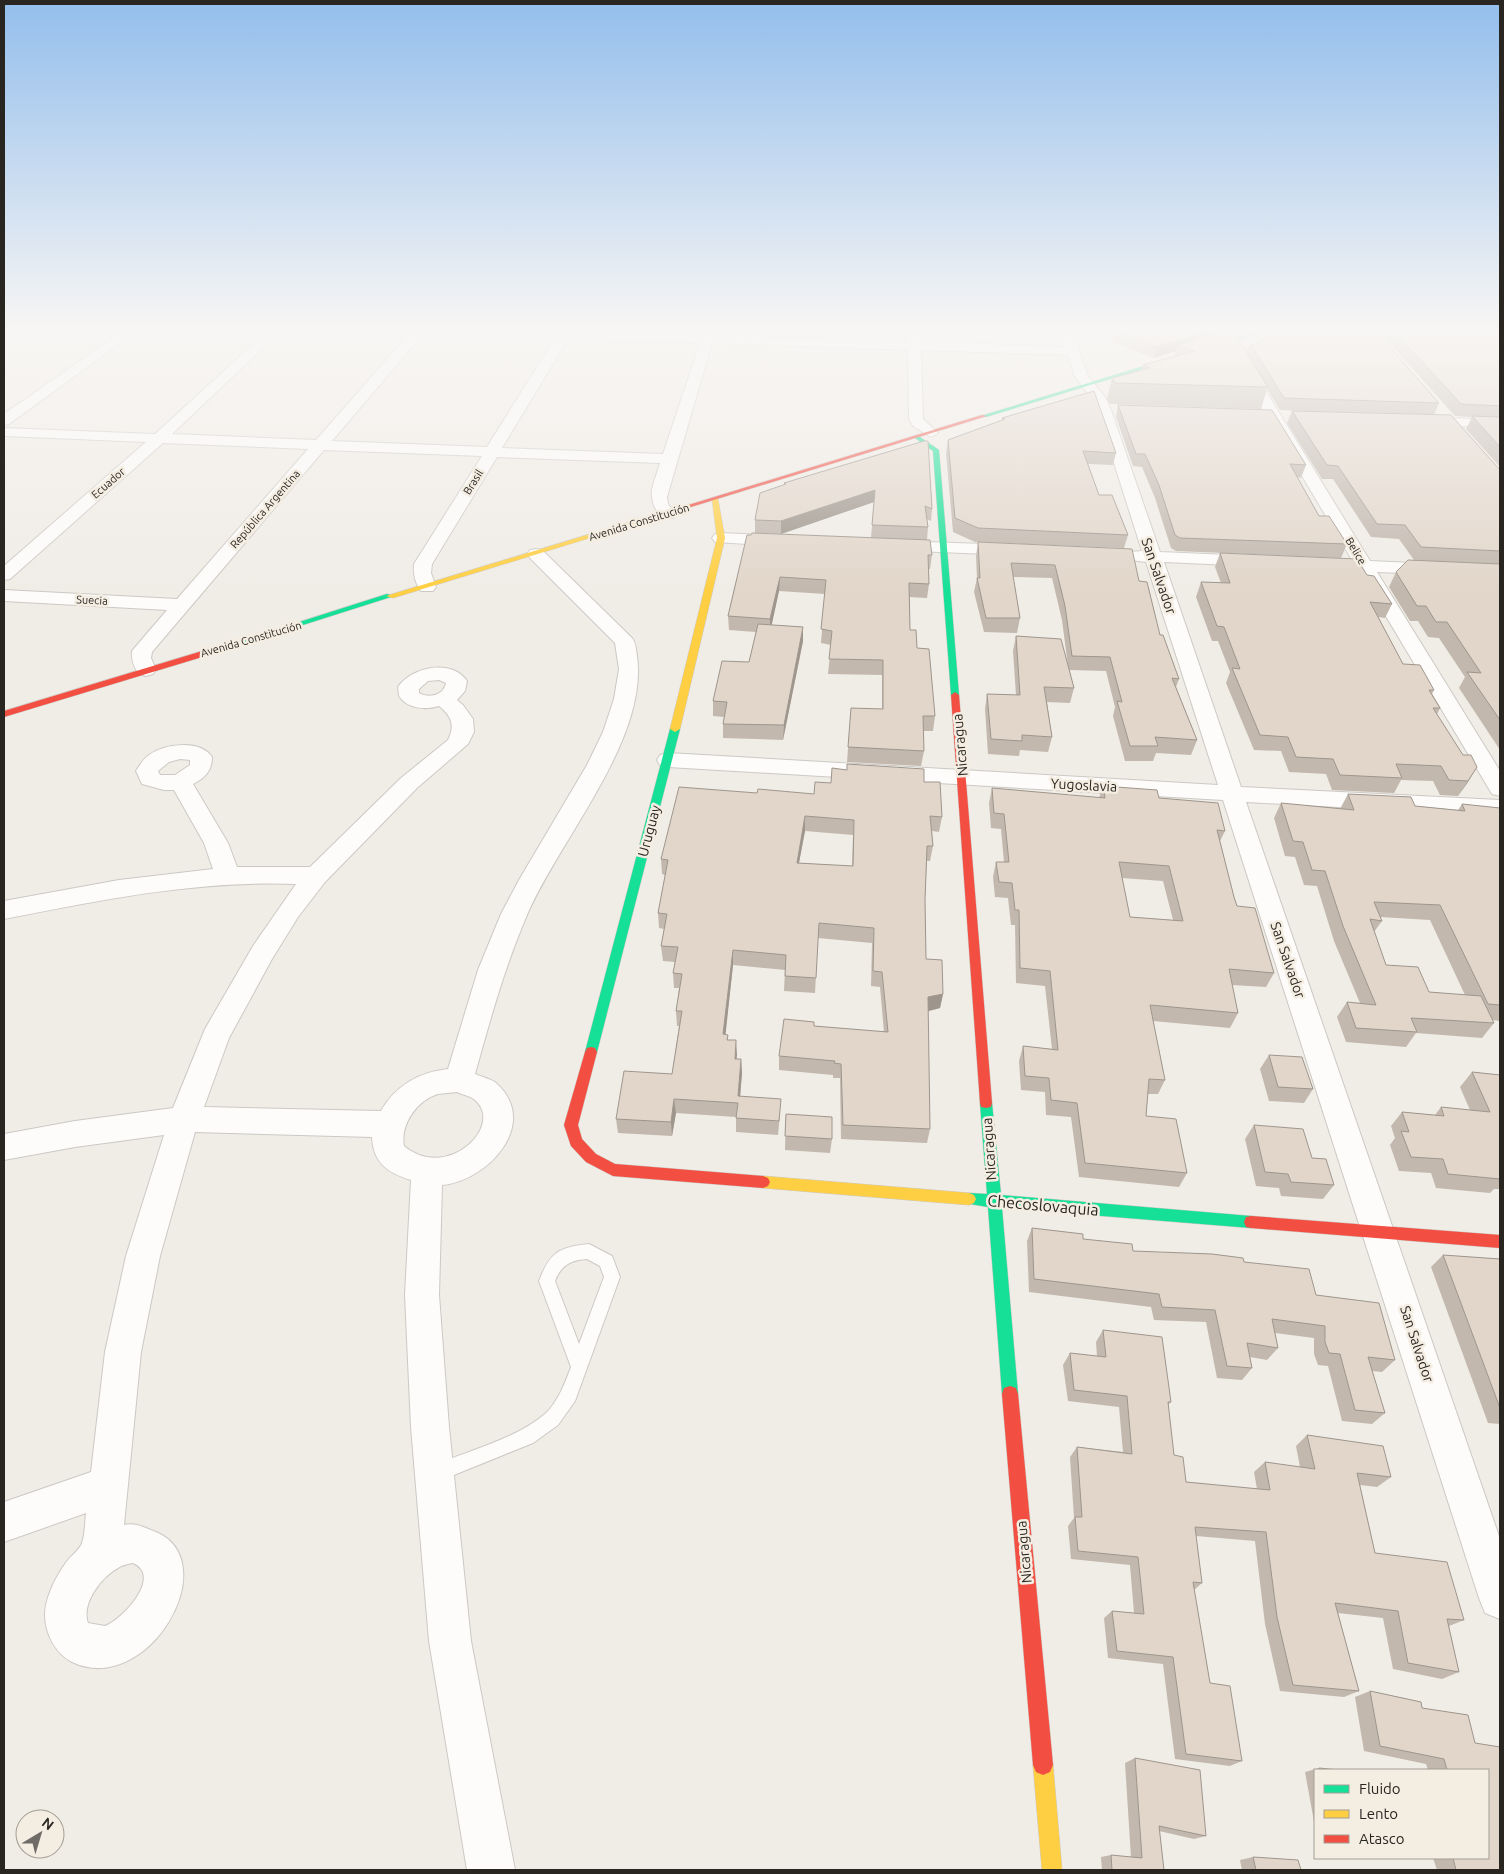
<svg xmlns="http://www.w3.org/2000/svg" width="1504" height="1874" font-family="Ubuntu,sans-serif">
	<rect width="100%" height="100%" fill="#f0ece6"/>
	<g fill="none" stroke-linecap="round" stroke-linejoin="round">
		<defs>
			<path id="lane" d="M589,1244L612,1256L620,1277L575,1401L558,1425L533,1443L439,1481L433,1478L430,1472L433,1466C469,1450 514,1440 545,1414C558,1402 565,1383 571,1367L539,1281C550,1252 559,1247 589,1244ZM587,1259L600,1266L604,1277L579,1344L555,1281C561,1265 571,1260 587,1259Z"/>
			<g id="street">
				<polygon points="127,328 141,328 9,424 4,425 4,414"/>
				<path d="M271,328H284L172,434L316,440L409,334L352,332L346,328L560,331L562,328H574L572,331L702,335L705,328H717L715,336L908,342V328H920L921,342L1065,347L1059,328H1071L1088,376L1105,397L1111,410L1160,552L1252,556L1258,557L1261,561L1258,565L1252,566L1164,562L1241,787L1500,800V816L1246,802L1500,1539V1619L1485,1613L1479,1598L1223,800L668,767L660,765L657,760L660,755L668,753L1218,785L1146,562L1130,560L1127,556L1130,552L1142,551L1097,410L1091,398L1075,377L1068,355L921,350L923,419L938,433L931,437L913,426L909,419L908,350L712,343L667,497L668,504L675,514L673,518H661C645,494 653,488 660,463L497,457L432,564L431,573L436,587L433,591H421C415,583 413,574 414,564L482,456L324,450L152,652L151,658L156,670L153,674L146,676L139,674C134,667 131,660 132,651L167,610L4,601V590L177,599L308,449L163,443L10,579L4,580V566L146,442L4,436V428L155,434ZM423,334L555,338L487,447L332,441ZM568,339L700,343L663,454L502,448Z"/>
				<polygon points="1372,329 1425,330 1431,334 1425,338 1368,336 1366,333 1368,330"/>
				<polygon points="1246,366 1253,370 1370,561 1500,567 1500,577 1377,572 1500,771 1500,796 1492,794 1489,789 1359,571 1320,568 1317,564 1320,560 1352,560 1239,370"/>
				<polygon points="1422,417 1500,420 1500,428 1417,424 1415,421"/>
				<polygon points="721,533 783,536 789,537 792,541 789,545 783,546 715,542 712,538 715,534"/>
				<polygon points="897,541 1013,545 1019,546 1022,550 1019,554 1013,555 891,550 888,546 891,542"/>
				<path d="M536,549L542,550L632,638C636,643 636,649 637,656C649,739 559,840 527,915C505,966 490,1020 475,1074C482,1077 491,1079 496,1083C541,1123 488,1181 442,1185L439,1295L449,1427L471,1641L515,1870H467L429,1641L411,1427L405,1295L411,1180C388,1173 373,1163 372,1137L195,1132L160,1256L141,1352L124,1525C136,1522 145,1528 156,1532C226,1562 148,1698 72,1662C56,1654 45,1634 45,1615C45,1597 57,1574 68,1560C72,1555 80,1549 82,1543C85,1534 85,1522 86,1513L4,1542V1502L91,1472L105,1352L126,1256L164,1135L75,1147L4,1160V1134L75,1121L173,1108L205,1029L253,946L296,884C198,880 100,900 4,919V901L119,880L213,869L204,843L174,790H164L142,784L136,771C140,765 143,759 149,755C164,744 200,739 212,757C212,771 205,778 193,784L228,843L237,867H310L401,778L448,740C455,726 452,716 439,706C426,710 407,709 399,696L398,687C411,667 452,658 467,681L465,691L457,700L463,705L473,719L474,732L468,744L417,788L325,882L298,917L272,959L229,1038L204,1107L381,1111C395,1086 419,1072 448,1069L478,970L501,914L519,880L587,765L603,732L614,699L619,669L615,643L530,558L527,554L530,550ZM439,680L446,683C444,695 429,699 419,693V689L428,681ZM180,759L190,760V765L175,775H160L158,771L169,762ZM457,1092C463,1095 471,1096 475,1100C505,1126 447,1182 404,1146C400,1125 417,1100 438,1094C444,1093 451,1093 457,1092ZM133,1563C163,1576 123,1619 105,1626L88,1623C81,1604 101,1577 118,1568C122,1565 128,1564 133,1563Z"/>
			</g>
			<g id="fast">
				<polygon points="1268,328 1276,328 986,417 981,416"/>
				<polygon points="917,435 939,450 959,695 955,698 951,695 933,451 915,438 914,437"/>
				<polygon points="387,594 394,596 212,654 206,654 205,652"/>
				<polygon points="675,726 680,729 597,1052 595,1056 591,1057 587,1056 585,1052 670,729"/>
				<polygon points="986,1098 991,1099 992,1103 1001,1195 1251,1216 1256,1217 1258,1222 1256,1227 1251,1228 1002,1208 1018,1394 1016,1400 1010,1402 1004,1400 1002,1394 988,1207 964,1203 962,1199 964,1195 969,1193 987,1194 980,1103 981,1099"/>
			</g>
			<g id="slow">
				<polygon points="715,497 718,499 725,538 680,729 675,732 670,729 717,538 712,499"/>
				<polygon points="689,504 693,506 691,507 393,598 386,596"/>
				<polygon points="763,1176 969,1193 974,1195 976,1199 974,1203 969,1205 763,1188 758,1186 756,1182 758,1178"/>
				<polygon points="1043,1755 1050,1758 1053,1765 1062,1870 1042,1870 1033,1765 1036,1758"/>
			</g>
			<g id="jam">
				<polygon points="982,415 987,416 691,507 685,506"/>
				<polygon points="209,649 213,652 212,654 4,717 4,711"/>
				<polygon points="955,692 959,695 992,1103 991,1107 986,1108 981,1107 980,1103 951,695"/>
				<polygon points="591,1047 595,1048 597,1052 578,1125 582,1139 596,1154 615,1164 763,1176 768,1178 770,1182 768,1186 763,1188 613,1176 586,1162 571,1146 564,1125 585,1052 587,1048"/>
				<polygon points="1251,1216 1500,1235 1500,1248 1251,1228 1246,1227 1244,1222 1246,1217"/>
				<polygon points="1010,1386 1016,1388 1018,1394 1053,1765 1050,1772 1043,1775 1036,1772 1033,1765 1002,1394 1004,1388"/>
			</g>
		</defs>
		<!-- lane casing -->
		<use href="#lane" stroke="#ccc9c4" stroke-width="2"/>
		<!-- street casing -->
		<use href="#street" stroke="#ccc9c4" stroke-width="2"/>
		<!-- fast casing -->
		<use href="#fast" stroke="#ccc9c4" stroke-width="1"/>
		<!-- slow casing -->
		<use href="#slow" stroke="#ccc9c4" stroke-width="1"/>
		<!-- jam casing -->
		<use href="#jam" stroke="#ccc9c4" stroke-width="1"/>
		<!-- lane -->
		<use href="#lane" fill="#fdfcfb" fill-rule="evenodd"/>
		<!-- street -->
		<use href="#street" fill="#fdfcfb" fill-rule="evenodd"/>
		<!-- fast -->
		<use href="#fast" fill="#16e098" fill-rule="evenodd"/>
		<!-- slow -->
		<use href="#slow" fill="#ffcf43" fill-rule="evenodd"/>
		<!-- jam -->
		<use href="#jam" fill="#f24e42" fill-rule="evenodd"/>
	</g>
	<!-- wall -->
	<g fill="#c2b8ae" fill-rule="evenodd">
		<polygon points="1120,328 1228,328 1228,330 1246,353 1250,343 1252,345 1274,338 1439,403 1434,415 1500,470 1500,561 1499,564 1500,564 1500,750 1459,688 1465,677 1439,638 1428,637 1418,621 1410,621 1389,587 1396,572 1414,560 1399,539 1371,537 1333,479 1322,479 1287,423 1292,411 1304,411 1280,410 1267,389 1261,409 1110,404 1107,399 1112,378 1142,370 1143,365 1174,357 1176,351 1154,358 1111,341 1114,330"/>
		<polygon points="1391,328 1500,328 1500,467 1466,429 1472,417 1455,416 1386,339"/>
		<polygon points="1118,405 1306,465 1301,478 1297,477 1319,516 1347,544 1341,558 1176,551 1171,548 1155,498 1142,467 1133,466 1116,417"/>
		<polygon points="1002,418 1116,453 1113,465 1088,464 1099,495 1128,535 1124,548 975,542 953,532 946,453 948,440 1002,420"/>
		<polygon points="924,441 932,509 931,521 927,519 928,527 927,540 871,538 874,502 781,534 755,533 755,520 784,485 784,483"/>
		<polygon points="747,535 932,555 930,569 928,569 929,584 927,598 909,597 910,630 917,648 935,716 933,731 923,731 924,751 921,766 847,762 851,708 882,709 882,675 828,674 831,645 821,643 825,594 779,591 771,625 803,627 803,641 783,740 723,738 723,724 724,717 713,716 713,701 749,662 756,632 729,630 728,616"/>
		<polygon points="978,542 1139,581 1160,635 1179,679 1176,687 1197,740 1191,755 1156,753 1153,761 1125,761 1113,716 1115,707 1106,671 1069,670 1074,688 1070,703 1047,702 1052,737 1048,752 1020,750 1019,756 988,754 985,709 987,694 1016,695 1013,651 1016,636 1068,666 1062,620 1052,578 1013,577 1020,618 1017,633 984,632 974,592 977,578 976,556"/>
		<polygon points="1220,553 1367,575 1392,604 1385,618 1378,617 1403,664 1434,690 1432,694 1440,708 1437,714 1468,782 1458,796 1440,795 1433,781 1401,780 1394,793 1332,790 1326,774 1289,772 1281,751 1254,750 1226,683 1230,672 1218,641 1212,641 1196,597 1201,582 1221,583 1215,567"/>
		<path d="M924,782L942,817L939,832L932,831L933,846L930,861H927L925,900L926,959L943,994L940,1008L928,1011L930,1129L927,1143L841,1139L840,1078H833V1075L779,1070V1056L814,1026L884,1032L880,987L871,986L872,943L818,938L815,993L784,991L785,970L733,965L725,1034L737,1055L736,1059H741L742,1073L740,1096L780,1114L778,1135L736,1132V1117L676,1113L672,1136L618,1133L616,1119L672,1074L679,1026H677L676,1011L679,988H674L673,973L675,962L663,961L661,946L664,929L659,928L658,913L665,875L662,874L661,859L757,793L814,794L831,783ZM805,831L853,835L852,866L799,863Z"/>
		<path d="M1103,786L1159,798L1225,831L1220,841L1234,897L1237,906L1274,973L1266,987L1232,985L1238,1013L1230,1028L1153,1021L1165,1080L1158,1094H1148L1146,1116L1187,1173L1179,1187L1079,1177L1071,1117L1046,1115L1045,1092L1021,1090L1019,1061L1023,1046L1052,1049L1045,986L1016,983L1015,925H1011L1008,898L995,897L993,877L996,862H1004L1001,829L991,828L989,803L992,788L1099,798ZM1122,878L1163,881L1173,920L1130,917Z"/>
		<path d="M1348,794L1415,806L1458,810L1462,804L1500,808V1021L1492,1020L1494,1023L1482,1038L1416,1033L1406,1047L1346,1042L1337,1017L1347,1002L1360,1003L1334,941L1317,886L1304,885L1295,857L1285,856L1274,818L1281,803L1340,809ZM1380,917L1430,920L1465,995L1429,992L1386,965L1374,932L1382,921Z"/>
		<polygon points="1269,1055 1313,1089 1304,1103 1269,1101 1260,1069"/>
		<polygon points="1472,1072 1500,1075 1500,1189 1494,1189 1490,1193 1436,1188 1431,1173 1399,1171 1390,1145 1395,1138 1391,1126 1402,1112 1435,1115 1441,1107 1470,1110 1460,1087"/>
		<polygon points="786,1114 832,1139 830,1153 785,1150"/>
		<polygon points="1254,1125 1312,1158 1334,1185 1323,1199 1281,1196 1279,1188 1256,1186 1245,1139"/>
		<polygon points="1032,1228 1083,1239 1133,1251 1244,1262 1316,1295 1395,1360 1382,1372 1372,1371 1385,1413 1372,1424 1342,1421 1328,1366 1318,1365 1314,1354 1314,1338 1275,1333 1278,1348 1267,1360 1250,1357 1252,1368 1242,1380 1217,1378 1206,1322 1154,1320 1151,1307 1029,1292 1027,1241"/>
		<polygon points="1443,1255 1500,1259 1500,1424 1488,1423 1431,1267"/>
		<polygon points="1103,1330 1171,1402 1168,1405 1174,1455 1186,1482 1257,1489 1254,1472 1265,1462 1300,1467 1296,1446 1307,1435 1391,1477 1377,1487 1360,1485 1375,1553 1464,1620 1449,1626 1459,1672 1442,1679 1393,1669 1383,1618 1338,1613 1359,1691 1344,1697 1280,1691 1265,1624 1255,1541 1196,1536 1202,1583 1194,1590 1210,1683 1242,1761 1230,1766 1175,1759 1163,1664 1108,1658 1104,1618 1112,1611 1134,1613 1130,1565 1071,1559 1068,1526 1074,1518 1070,1457 1077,1447 1123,1452 1119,1407 1068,1401 1063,1365 1070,1353 1097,1356 1096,1342"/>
		<polygon points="1370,1691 1421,1702 1422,1708 1468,1715 1475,1743 1500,1747 1500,1870 1437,1870 1433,1858 1488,1858 1488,1770 1428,1770 1426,1764 1364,1751 1355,1697"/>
		<polygon points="1135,1758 1206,1836 1194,1839 1159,1831 1164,1870 1102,1870 1101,1857 1111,1855 1131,1857 1125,1763"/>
		<polygon points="1319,1768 1338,1770 1315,1770 1315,1827 1305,1772"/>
		<polygon points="1253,1857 1301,1870 1242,1870 1240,1860"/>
	</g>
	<!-- shaded-wall -->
	<g fill="#9e968d">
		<polygon points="1220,328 1228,328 1226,336 1178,345 1176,351 1154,358 1156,347"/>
		<polygon points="875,490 874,502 781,534 781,521"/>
		<polygon points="780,577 779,591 770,633 770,619"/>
		<polygon points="803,627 803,641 783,740 784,725"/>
		<polygon points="1477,767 1468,782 1458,796 1468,781"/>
		<polygon points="805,816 805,831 796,878 797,863"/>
		<polygon points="733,950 733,965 724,1049 723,1034"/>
		<polygon points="943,994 940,1008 925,1012 928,997"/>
		<polygon points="736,1040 737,1055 735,1073 735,1059"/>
		<polygon points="741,1059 742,1073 739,1110 738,1096"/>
		<polygon points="674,1099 676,1113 672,1136 671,1122"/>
	</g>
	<!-- building -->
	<g fill="#e2d6ca" stroke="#9e968d" fill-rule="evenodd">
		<polygon points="1120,328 1220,328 1156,347 1114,330"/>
		<polygon points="1306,328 1373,328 1439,403 1284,398 1250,343 1252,345 1272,336 1274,338"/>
		<polygon points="1391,328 1500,330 1500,406 1461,404"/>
		<polygon points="1228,330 1236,336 1268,387 1115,383 1112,378 1150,368 1143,365 1195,351 1178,345"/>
		<polygon points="1094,391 1116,453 1083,451 1099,495 1112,495 1128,535 978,528 955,518 948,440 1005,419 1002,418"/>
		<polygon points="1118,405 1272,410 1306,465 1290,464 1319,516 1329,516 1347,544 1180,538 1175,535 1159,485 1145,454 1136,454"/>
		<polygon points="1292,411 1451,415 1500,470 1500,551 1421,547 1405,525 1377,524 1338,466 1327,465"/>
		<polygon points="1472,416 1500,417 1500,447"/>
		<polygon points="924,441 928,441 932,509 925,506 928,527 872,525 875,490 781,521 755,520 760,493 786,484 784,483"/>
		<polygon points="752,533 930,540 932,555 928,555 929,584 909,583 910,630 916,630 917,648 929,649 935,716 923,716 924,751 848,747 851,708 883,709 883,660 829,659 832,631 821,629 826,580 780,577 770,619 728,616 747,535 751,535"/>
		<polygon points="978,542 1132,549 1139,581 1147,582 1160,635 1163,635 1179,679 1172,678 1197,740 1155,737 1158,746 1130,746 1117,701 1122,702 1110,657 1072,656 1065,606 1055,565 1011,563 1020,618 986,618 977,578 980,578"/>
		<polygon points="1220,553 1357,559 1367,575 1374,576 1392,604 1370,602 1403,664 1420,665 1434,690 1429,690 1440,708 1433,708 1463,755 1471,755 1477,767 1468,781 1449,780 1441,766 1396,764 1402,778 1340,775 1333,759 1296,757 1288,737 1260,735 1232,668 1240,669 1224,627 1217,626 1201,582 1230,583"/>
		<polygon points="1408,560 1500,564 1500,720 1467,672 1481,673 1447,622 1436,622 1426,606 1417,606 1396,572"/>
		<polygon points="758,624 803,627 784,725 723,724 727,702 713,701 722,661 749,662"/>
		<polygon points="1016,636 1061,639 1074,688 1044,687 1052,737 1022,735 1022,741 991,739 987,694 1020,695"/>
		<path d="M847,764L924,769V782H940L942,817L930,816L933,846H927L925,900L926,959L942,960L943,994L928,997L930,1129L843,1125L841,1064L834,1063L835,1061L779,1056L784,1019L814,1022V1026L888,1032L882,972L873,971L874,928L819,923L816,978L785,976L786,955L733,950L723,1034L728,1035L727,1040H736L735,1059H741L738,1096L781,1099L779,1121L736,1118L738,1103L674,1099L671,1122L616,1119L624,1071L672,1074L682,1011H676L682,974L673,973L678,947L661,946L667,914L658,913L668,860L661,859L679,787L757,793L758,789L814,794L815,782L831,783L832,768L847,770ZM805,816L854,820L853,866L797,863Z"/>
		<path d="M1103,786L1157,790L1159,798L1218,803L1225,831L1217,830L1234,897L1237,906L1255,908L1274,973L1229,969L1238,1013L1150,1005L1165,1080L1149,1079L1146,1116L1176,1119L1187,1173L1085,1163L1077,1103L1051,1100L1049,1078L1025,1076L1023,1046L1058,1050L1050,971L1020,968L1019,910H1015L1012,883L999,882L996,862H1009L1004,814L994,813L992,788L1105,798ZM1119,862L1169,866L1183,921L1130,917Z"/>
		<polygon points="1348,794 1411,797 1415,806 1465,811 1462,804 1500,808 1500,1005 1488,1004 1440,905 1374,902 1382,921 1370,919 1386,965 1418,967 1429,992 1481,996 1494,1023 1411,1018 1417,1032 1356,1028 1347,1002 1376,1005 1343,926 1325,871 1312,870 1303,842 1293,841 1281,803 1354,810"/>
		<polygon points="1269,1055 1302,1057 1313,1089 1278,1087"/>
		<polygon points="1472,1072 1500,1075 1500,1179 1448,1174 1443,1159 1411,1157 1401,1131 1409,1132 1402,1112 1444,1116 1441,1107 1490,1112"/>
		<polygon points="786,1114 832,1117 832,1139 785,1136"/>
		<polygon points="1254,1125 1303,1129 1312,1158 1326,1159 1334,1185 1291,1182 1288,1174 1265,1172"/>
		<polygon points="1032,1228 1083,1234 1083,1239 1132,1244 1133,1251 1212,1254 1243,1258 1244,1262 1309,1269 1316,1295 1379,1303 1395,1360 1368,1357 1385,1413 1355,1410 1340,1354 1329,1353 1325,1342 1325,1326 1272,1319 1278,1348 1247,1343 1252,1368 1227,1366 1215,1310 1162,1307 1159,1294 1034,1279"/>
		<polygon points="1443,1255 1500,1259 1500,1408"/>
		<polygon points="1103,1330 1162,1337 1171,1402 1168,1402 1174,1455 1183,1457 1186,1482 1270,1490 1265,1462 1315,1469 1307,1435 1383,1446 1391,1477 1357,1473 1375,1553 1447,1562 1464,1620 1447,1619 1459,1672 1408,1663 1398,1611 1335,1603 1359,1691 1293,1685 1277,1617 1266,1532 1195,1527 1202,1583 1193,1582 1210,1683 1230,1686 1242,1761 1186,1754 1173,1657 1117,1651 1112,1611 1144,1614 1138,1557 1078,1551 1075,1517 1082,1517 1077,1447 1132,1454 1127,1396 1074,1390 1070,1353 1106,1357"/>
		<polygon points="1370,1691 1421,1702 1422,1708 1468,1715 1475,1743 1500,1747 1500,1870 1456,1870 1453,1858 1488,1858 1488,1770 1447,1770 1444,1759 1380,1746"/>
		<polygon points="1135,1758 1200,1770 1206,1836 1159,1826 1164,1870 1112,1870 1111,1855 1142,1858"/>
		<polygon points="1319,1768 1338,1770 1320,1770"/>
		<polygon points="1253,1857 1298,1860 1301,1870 1256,1870"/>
	</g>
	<!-- sky -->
	<linearGradient id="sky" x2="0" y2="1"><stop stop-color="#93beec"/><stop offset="0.56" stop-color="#f8f6f4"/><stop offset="1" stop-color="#f8f6f4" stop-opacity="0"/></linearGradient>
	<rect width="1504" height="590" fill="url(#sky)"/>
	<g text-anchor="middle" stroke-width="5" stroke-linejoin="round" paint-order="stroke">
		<!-- far-street labels -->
		<g font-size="11" fill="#292622" stroke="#f4ede2">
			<text transform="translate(473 482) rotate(-58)" y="4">Brasil</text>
			<text transform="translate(108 483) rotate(-41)" y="4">Ecuador</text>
			<text transform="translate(265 509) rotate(-49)" y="4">República Argentina</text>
			<text transform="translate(639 522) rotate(-17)" y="4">Avenida Constitución</text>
			<text transform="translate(1356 551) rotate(59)" y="4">Belice</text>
			<text transform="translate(92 600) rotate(3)" y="4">Suecia</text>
			<text transform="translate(251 639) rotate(-16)" y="4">Avenida Constitución</text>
		</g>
		<!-- street labels -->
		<g font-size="14" fill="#292622" stroke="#f4ede2">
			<text transform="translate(1159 576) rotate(71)" y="5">San Salvador</text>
			<text transform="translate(960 745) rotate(-95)" y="5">Nicaragua</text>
			<text transform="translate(1084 785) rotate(3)" y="5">Yugoslavia</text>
			<text transform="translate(649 831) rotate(-75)" y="5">Uruguay</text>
			<text transform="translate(1288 960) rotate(71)" y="5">San Salvador</text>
			<text transform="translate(989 1149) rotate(-94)" y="5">Nicaragua</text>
			<text transform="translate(1417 1344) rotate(72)" y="5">San Salvador</text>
			<text transform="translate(1024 1552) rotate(-95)" y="5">Nicaragua</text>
		</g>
		<!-- near-street labels -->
		<g font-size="16" fill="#292622" stroke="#f4ede2">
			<text transform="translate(1043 1205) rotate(5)" y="6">Checoslovaquia</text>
		</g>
	</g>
	<!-- border -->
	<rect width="1504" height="1874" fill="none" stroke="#292622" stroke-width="10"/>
	<!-- legend -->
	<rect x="1314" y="1769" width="175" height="90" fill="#f4ede2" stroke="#a39d95"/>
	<rect x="1324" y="1785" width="25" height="8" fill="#16e098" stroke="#a39d95"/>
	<text x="1359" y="1794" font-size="15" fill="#292622">Fluido</text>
	<rect x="1324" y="1810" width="25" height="8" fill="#ffcf43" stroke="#a39d95"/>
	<text x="1359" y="1819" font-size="15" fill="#292622">Lento</text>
	<rect x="1324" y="1835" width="25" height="8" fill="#f24e42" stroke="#a39d95"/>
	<text x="1359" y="1844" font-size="15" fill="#292622">Atasco</text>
	<!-- north arrow -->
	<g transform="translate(40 1834) rotate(38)"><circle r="24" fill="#f4ede2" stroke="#a39d95"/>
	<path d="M0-4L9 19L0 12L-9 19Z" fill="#6f6b67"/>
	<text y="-8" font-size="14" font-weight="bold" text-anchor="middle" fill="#292622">N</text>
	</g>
</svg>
